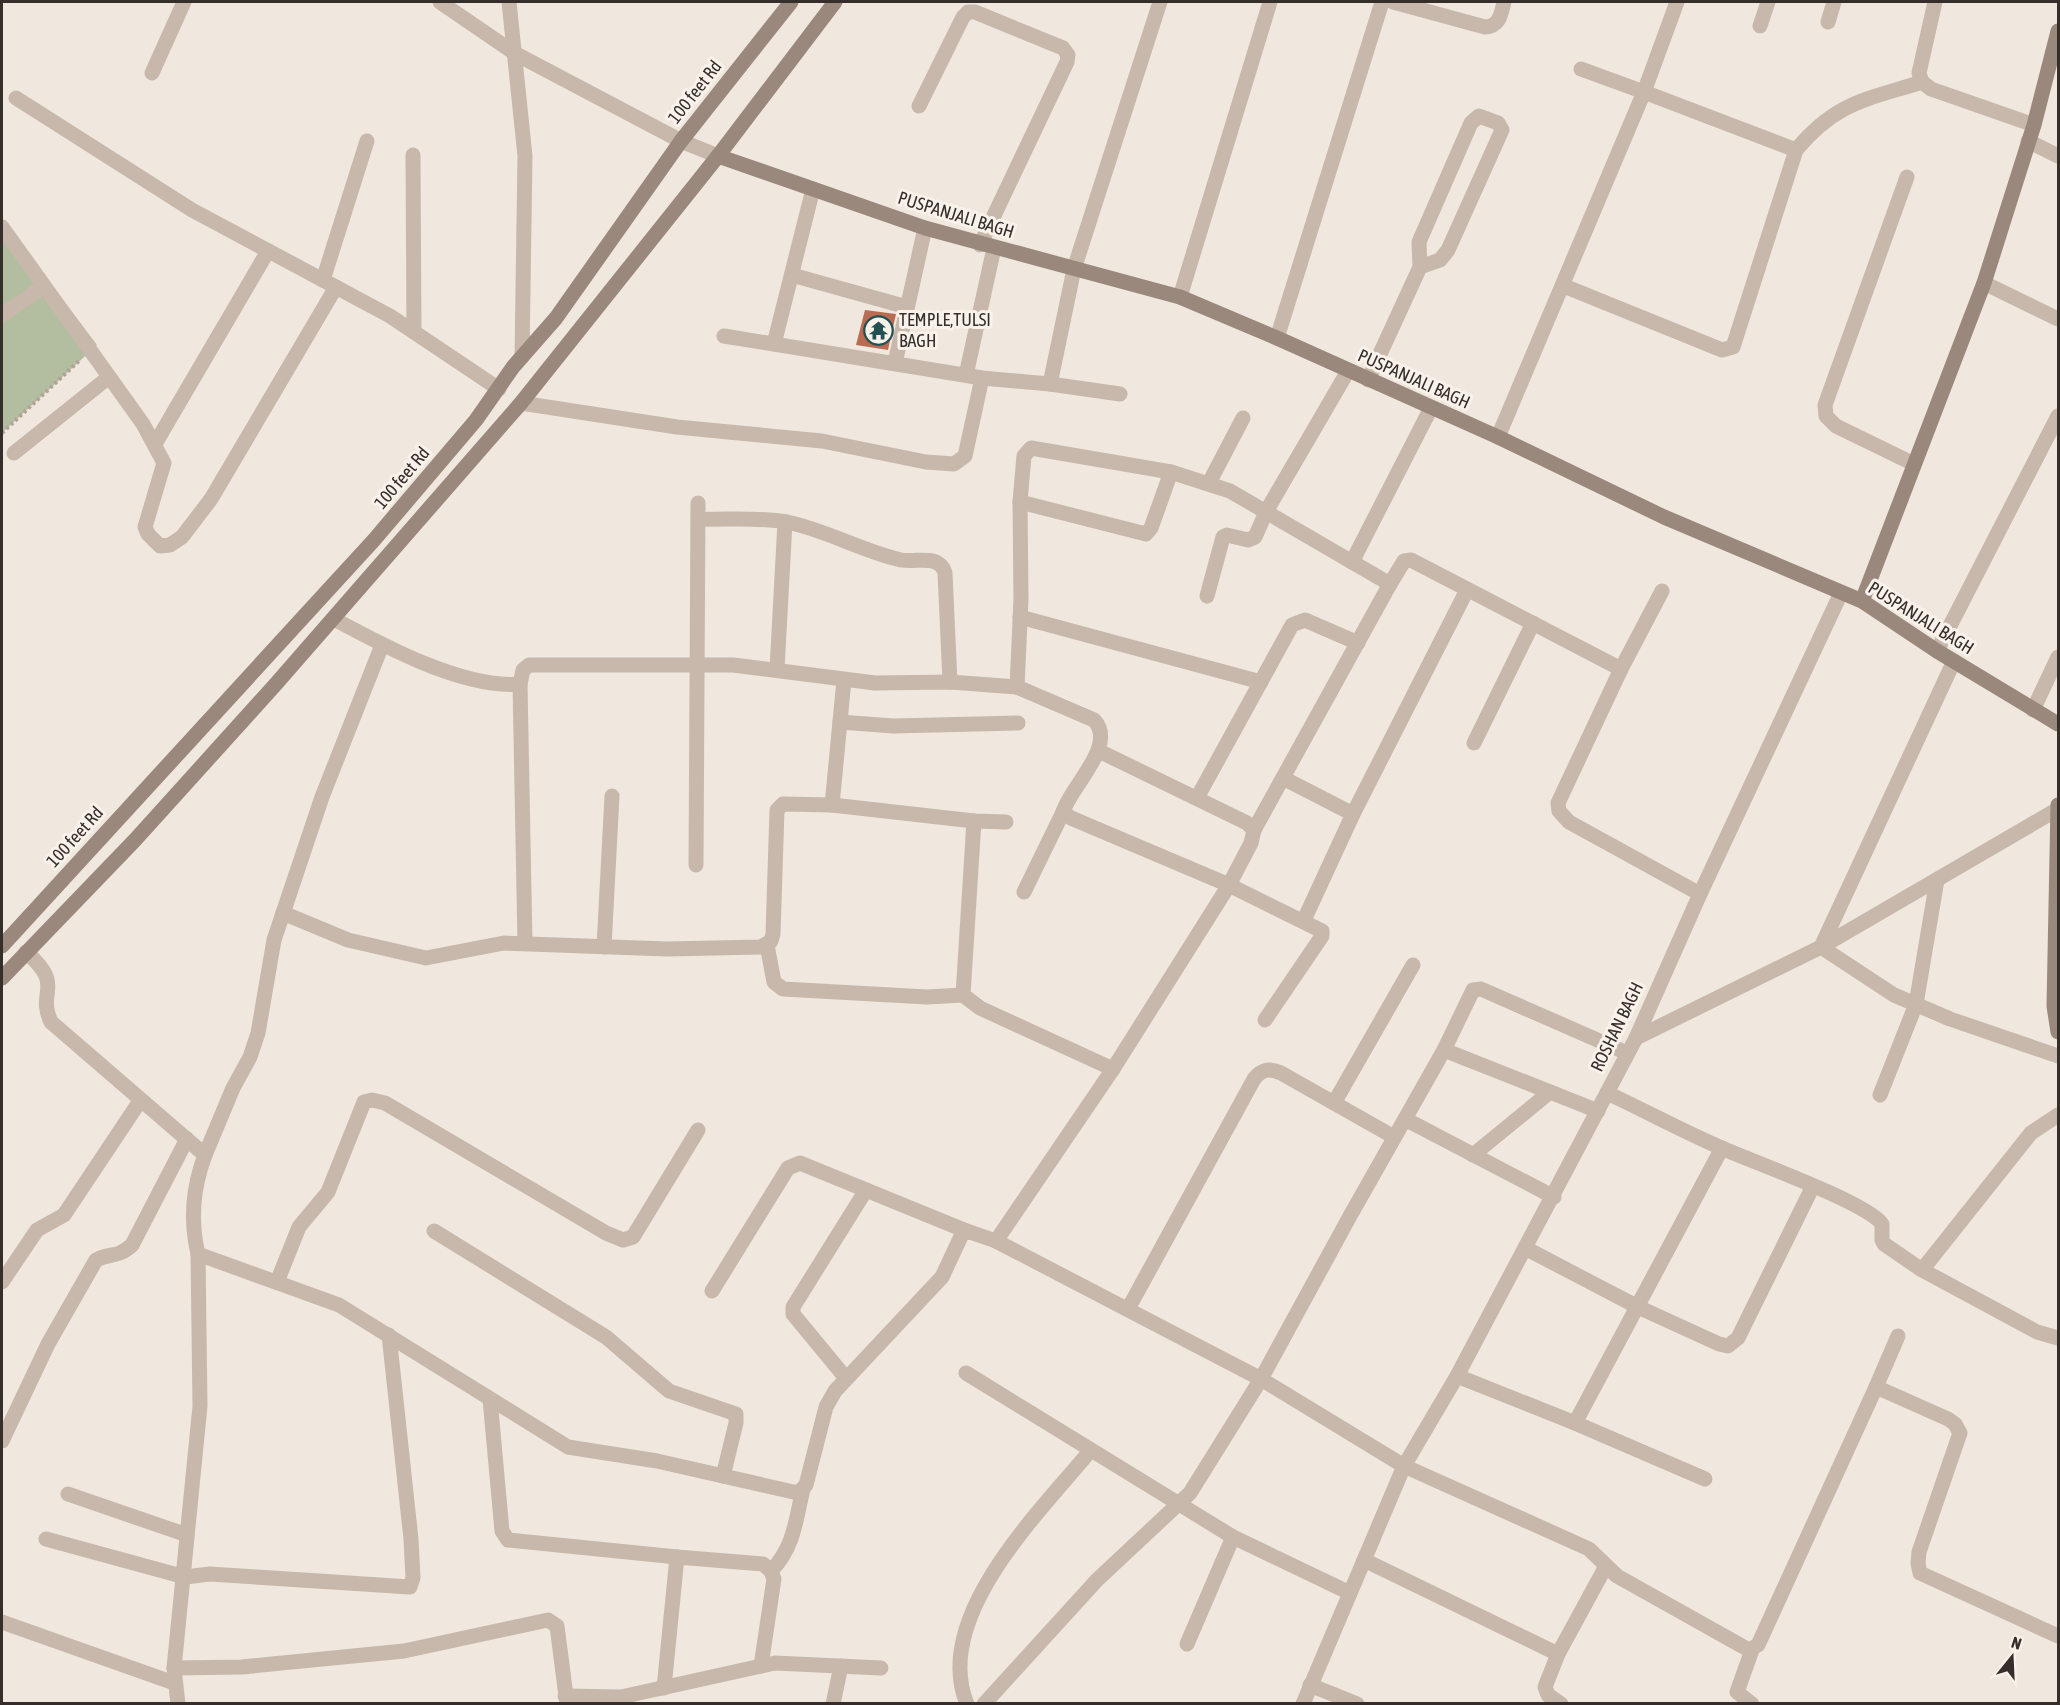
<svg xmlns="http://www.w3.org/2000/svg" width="2060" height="1705" font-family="'Asap Condensed',sans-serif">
	<rect width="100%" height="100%" fill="#f0e8de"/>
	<!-- green -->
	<polygon fill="#b3bea0" points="2,219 97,345 2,433"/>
	<!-- building -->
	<polygon fill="#ba6c52" points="865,310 896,314 888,350 856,345"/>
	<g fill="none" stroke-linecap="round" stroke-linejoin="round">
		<!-- path -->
		<polyline stroke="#b3a296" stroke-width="4" stroke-dasharray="3 3" stroke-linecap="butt" points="2,433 80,360"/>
		<!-- street -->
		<g stroke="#c7b8ab" stroke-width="15">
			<polyline points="440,2 516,54 681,141 718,156"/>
			<polyline points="509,2 525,156 522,357"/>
			<path d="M1393,2L1485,27C1500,26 1501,14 1504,2"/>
			<polyline points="1935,2 1919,73 1922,82 1931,89 2034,125"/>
			<polyline points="1828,22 1834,2"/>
			<polyline points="1760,26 1768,2"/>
			<polyline points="1581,69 1644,92 1677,2"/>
			<polyline points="152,73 184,2"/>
			<polyline points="16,98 192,210 390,316 499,389"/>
			<polyline points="919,106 963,17 968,12 975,12 1063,48 1068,55 1067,62 980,245"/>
			<polyline points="2028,141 2058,156"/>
			<path d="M1796,150C1836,102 1865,100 1922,82"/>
			<polyline points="413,155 414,332"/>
			<polyline points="1907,177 1825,405 1826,416 1836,426 1914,464"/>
			<polyline points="2,227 143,424 164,463 145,527 148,534 160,546 170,545 182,537 211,499 336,287"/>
			<polyline points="792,275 907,307"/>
			<polyline points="323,280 367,141"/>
			<polyline points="1984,283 2058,319"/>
			<polyline points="1180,297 1270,2"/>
			<polyline points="2,315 44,286"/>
			<polyline points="724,336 982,378 1050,384"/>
			<polyline points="1277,338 1382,2"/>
			<polyline points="774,344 813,189"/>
			<polyline points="895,363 925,228"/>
			<polyline points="966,375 994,248"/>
			<polyline points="1368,380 1420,267 1419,242 1471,123 1479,116 1498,123 1502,130 1448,250 1440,260 1420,267"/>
			<polyline points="1120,394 1050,384 1074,269 1160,2"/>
			<polyline points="521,403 677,427 822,441 926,462 954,464 965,456 982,378"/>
			<polyline points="1498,437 1644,92 1796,150 1733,347 1722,350 1564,286"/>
			<polyline points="155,444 268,251"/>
			<polyline points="14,453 109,377"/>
			<polyline points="1209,483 1243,418"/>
			<polyline points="1020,502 1146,534 1151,528 1171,472"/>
			<path d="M699,519C727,520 759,517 787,522C826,530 862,551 901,560C917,563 939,553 945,573L950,682"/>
			<polyline points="1352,562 1431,408"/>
			<polyline points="1207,596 1223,537 1227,535 1248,540 1255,537 1267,510 1348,371"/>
			<polyline points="1020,617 1261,682"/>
			<path d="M334,619C382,645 463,689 520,684"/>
			<polyline points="1937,651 2058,416"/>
			<polyline points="777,669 785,522"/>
			<polyline points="1621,669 1558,803 1559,811 1569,822 1700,894"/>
			<polyline points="2033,710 2058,657"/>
			<polyline points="840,722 893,726 1018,723"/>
			<polyline points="1474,743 1533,623"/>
			<path d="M1099,751L1247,823L1254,830L1251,843L1229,885L1071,818L1063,812C1070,787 1118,745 1094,720L1017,687L1021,599L1020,502L1024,456L1031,448L1171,472L1230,491L1390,584L1404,561L1411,560L1621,669L1662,591"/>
			<polyline points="1283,778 1353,814 1467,590"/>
			<polyline points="1197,798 1292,625 1305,620 1358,643"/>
			<polyline points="832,805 844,680"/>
			<polyline points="2058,809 1821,947 1894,995 1950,1019 2058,1056"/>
			<polyline points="974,821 963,995 980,1008 1113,1069"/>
			<polyline points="1254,830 1390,584"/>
			<polyline points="696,865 698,503"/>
			<polyline points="1024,892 1063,812"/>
			<polyline points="283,913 348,940 426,958 504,943 667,949 761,947 771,941 773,934 777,810 783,804 832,805 974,821 1006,822"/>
			<polyline points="1304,920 1353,814"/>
			<polyline points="525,943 520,684 523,670 529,665 733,665 875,683 950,682 1017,687"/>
			<polyline points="767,945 774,982 783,989 927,997 963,995"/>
			<polyline points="604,947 612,796"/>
			<path d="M26,952C66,987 36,990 51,1022L205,1155L233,1088L250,1057L258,1033L274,940L322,797L382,645"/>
			<polyline points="1636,1038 1821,947 1954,661"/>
			<path d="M1607,1093C1646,1111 1684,1132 1724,1149C1754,1162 1867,1203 1882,1224V1240L1884,1244L1922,1270L2037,1332L2058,1338"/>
			<polyline points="1880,1095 1916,1004 1937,880"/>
			<polyline points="1334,1103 1413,965"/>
			<polyline points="1598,1111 1444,1050 1473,990 1481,989 1627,1053"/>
			<polyline points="1405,1119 1554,1197"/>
			<polyline points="1473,1155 1550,1092"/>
			<polyline points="434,1231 606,1337 669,1391 736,1414 736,1423 723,1476"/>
			<polyline points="996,1241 1113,1069 1229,885 1322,931 1322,936 1265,1020"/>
			<polyline points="1525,1248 1638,1307 1719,1344 1728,1346 1738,1338 1813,1186"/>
			<path d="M198,1254C190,1221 193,1187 205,1155"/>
			<polyline points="1922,1270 2031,1133 2058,1115"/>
			<polyline points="2,1282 37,1230 64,1215 140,1101"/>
			<polyline points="277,1282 299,1227 328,1192 364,1102 372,1100 385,1103 606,1233 623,1240 633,1237 698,1130"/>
			<polyline points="712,1291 788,1168 800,1163 964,1230"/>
			<path d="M1128,1309L1254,1079C1262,1069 1269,1068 1281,1073L1394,1137"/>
			<polyline points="966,1373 1233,1537 1350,1593"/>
			<polyline points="1457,1376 1575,1423 1722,1148"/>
			<polyline points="845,1377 793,1314 793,1307 866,1190"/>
			<polyline points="1876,1387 1898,1336"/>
			<polyline points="490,1399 502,1531 508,1540 677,1557"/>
			<polyline points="1575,1423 1705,1479"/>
			<path d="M2,1441L48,1344L96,1260C111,1252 116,1259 132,1245L187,1139"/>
			<polyline points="68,1494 187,1535"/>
			<polyline points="46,1539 185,1577 210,1574 410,1587 413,1578 411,1539 389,1335"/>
			<polyline points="1364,1560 1558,1654 1606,1566"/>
			<path d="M771,1571C794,1548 796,1519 803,1489"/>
			<polyline points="2,1622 174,1683"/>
			<polyline points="1187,1644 1233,1537"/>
			<polyline points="1752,1650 1737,1692 1752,1704"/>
			<polyline points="1558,1654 1545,1687 1548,1695 1561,1704"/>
			<polyline points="174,1668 242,1667 404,1651 548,1620 557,1626 567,1704"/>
			<polyline points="1310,1685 1357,1704"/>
			<polyline points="664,1688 677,1557 763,1564 771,1571 774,1579 761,1666"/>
			<polyline points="565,1696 621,1697 775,1663 881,1668"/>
			<polyline points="178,1704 174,1668 200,1406 198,1254 339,1305 568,1447 657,1461 798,1493 806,1485 826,1407 835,1391 942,1277 964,1230 996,1241 1261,1379 1404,1466 1589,1549 1617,1576 1749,1650 1758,1645 1876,1387 1948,1419 1955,1424 1960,1433 1919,1552 1918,1563 1920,1573 2058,1636"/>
			<polyline points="833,1704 841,1666"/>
			<path d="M967,1704C931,1617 1040,1512 1090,1451"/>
			<polyline points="984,1704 1097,1580 1190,1493 1261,1379 1350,1216 1444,1050"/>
			<polyline points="1303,1704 1404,1466 1457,1376 1636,1038 1700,894 1841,593"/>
		</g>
		<!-- secondary -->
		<g stroke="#9b887d" stroke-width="15">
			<polyline points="718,156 925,228 1180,297 1277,338 1498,437 1664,517 1862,601 1937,651 2058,724"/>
			<polyline points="1862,601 1984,283 2034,125 2058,31"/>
			<polyline points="2058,805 2054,1006 2058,1032"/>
			<polyline points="2,946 374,540 476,420 513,367 556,318 681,141 791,2"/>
			<polyline points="2,978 135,840 275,685 521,403 718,156 835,2"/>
		</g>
	</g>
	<!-- icons -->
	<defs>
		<symbol id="temple-ring" viewBox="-11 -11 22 22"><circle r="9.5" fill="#f8f2ea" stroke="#235053" stroke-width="1.5"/><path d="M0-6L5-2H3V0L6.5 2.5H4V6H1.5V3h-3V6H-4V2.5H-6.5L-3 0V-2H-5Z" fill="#235053"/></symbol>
	</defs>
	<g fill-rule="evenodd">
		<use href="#temple-ring" x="862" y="314" width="33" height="33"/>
	</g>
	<g text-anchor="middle" stroke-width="6" stroke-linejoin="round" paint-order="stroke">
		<!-- street labels -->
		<g font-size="18" fill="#362e2a" stroke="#f8f2ea">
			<text transform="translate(695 92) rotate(-52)" y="6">100 feet Rd</text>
			<text transform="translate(956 215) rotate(17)" y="6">PUSPANJALI BAGH</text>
			<text transform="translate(1414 379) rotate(24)" y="6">PUSPANJALI BAGH</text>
			<text transform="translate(402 478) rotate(-50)" y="6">100 feet Rd</text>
			<text transform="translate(1921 618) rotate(32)" y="6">PUSPANJALI BAGH</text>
			<text transform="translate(75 837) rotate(-48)" y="6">100 feet Rd</text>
			<text transform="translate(1617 1027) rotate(-64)" y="6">ROSHAN BAGH</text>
		</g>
		<!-- poi labels -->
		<g font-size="18" fill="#362e2a" stroke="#f8f2ea" text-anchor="start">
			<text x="899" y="326">TEMPLE,TULSI<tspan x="899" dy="21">BAGH</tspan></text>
		</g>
	</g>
	<!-- border -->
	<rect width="2060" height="1705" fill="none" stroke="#362e2a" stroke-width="6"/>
	<!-- north arrow -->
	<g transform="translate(2012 1657) rotate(18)" stroke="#f8f2ea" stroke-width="4.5" paint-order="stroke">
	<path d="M0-4.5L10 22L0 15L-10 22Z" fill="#362e2a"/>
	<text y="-9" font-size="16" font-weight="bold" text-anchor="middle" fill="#362e2a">N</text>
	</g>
</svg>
